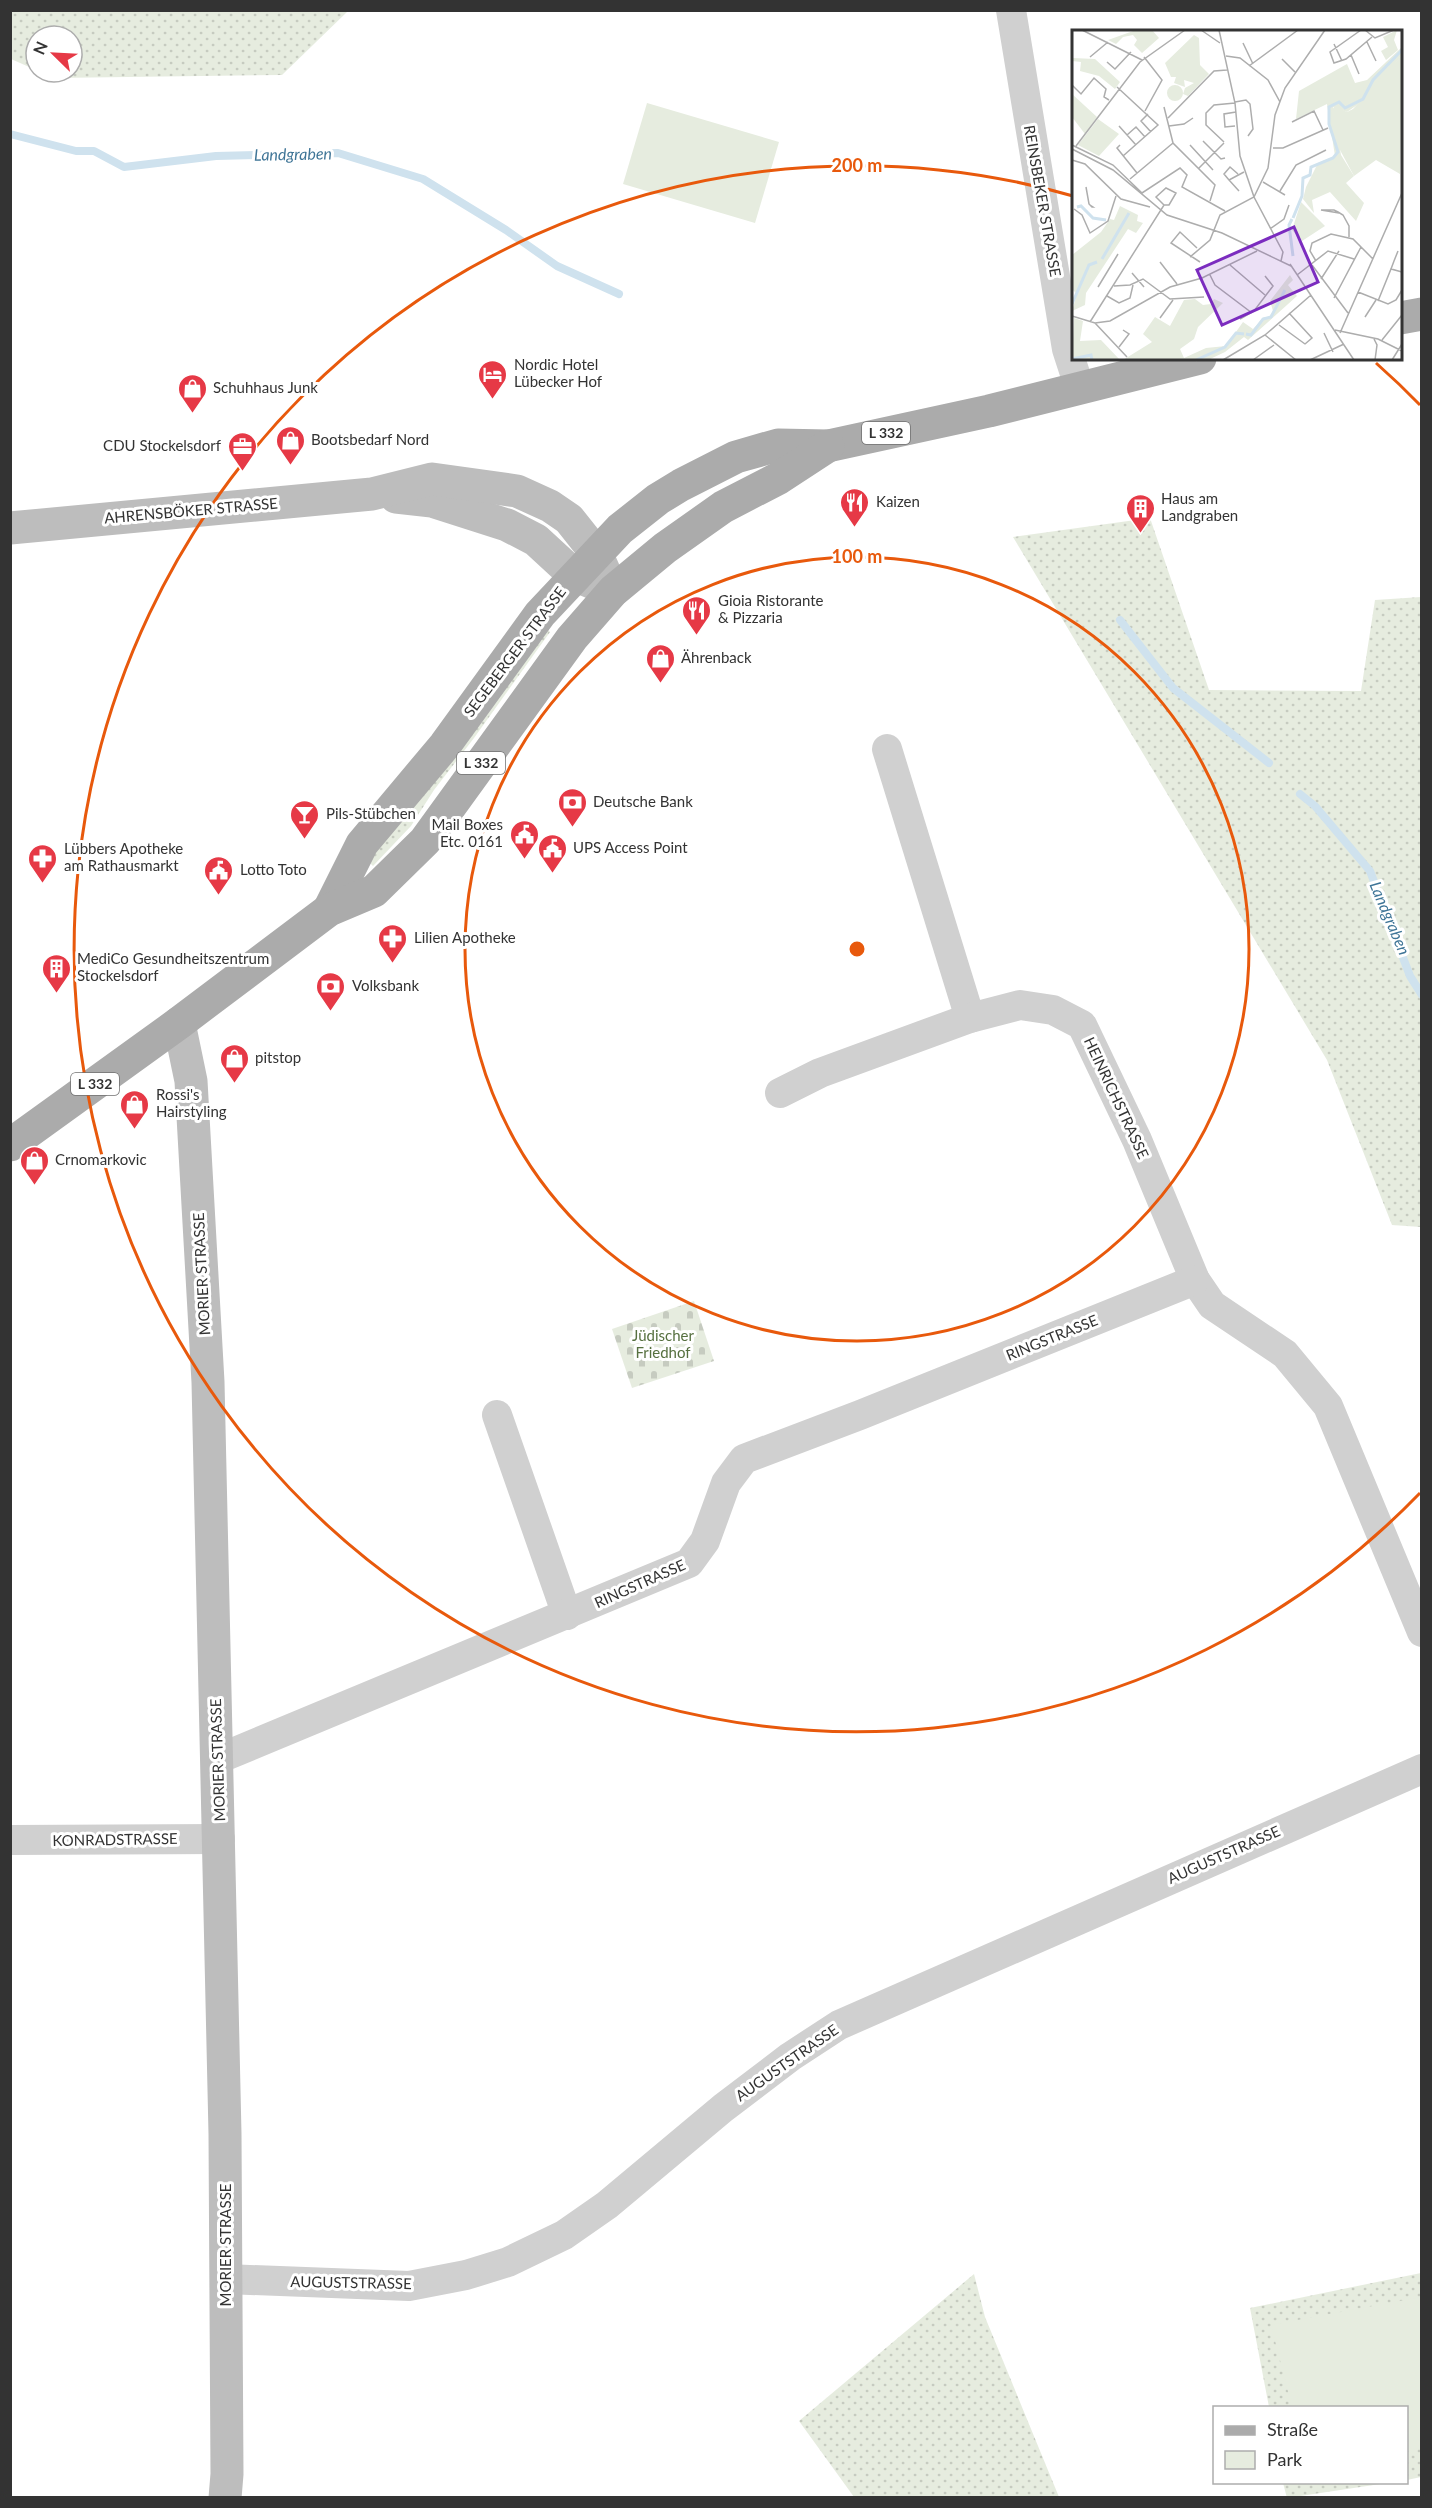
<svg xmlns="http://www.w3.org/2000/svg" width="1432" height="2508" font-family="Lato,sans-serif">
	<defs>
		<pattern id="grass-dots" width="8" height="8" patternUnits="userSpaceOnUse" patternTransform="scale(1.5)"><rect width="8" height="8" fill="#e6ecdf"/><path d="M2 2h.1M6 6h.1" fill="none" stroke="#c6cbc0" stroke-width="1.8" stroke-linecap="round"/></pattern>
		<pattern id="cemetery-stones" width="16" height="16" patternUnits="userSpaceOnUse" patternTransform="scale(1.5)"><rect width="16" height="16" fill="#e6ecdf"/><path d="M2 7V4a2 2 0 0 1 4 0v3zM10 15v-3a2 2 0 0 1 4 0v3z" fill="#c6cbc0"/></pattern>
	</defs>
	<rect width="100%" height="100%" fill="#fff"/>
	<!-- grass -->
	<g fill="url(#grass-dots)">
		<polygon points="11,10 348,10 348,11 282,75 54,78 40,72 72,72 72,36 36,36 36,70 11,59"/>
		<polygon points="1150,518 1209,690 1361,691 1375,600 1421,597 1421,1227 1392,1225 1327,1060 1013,537"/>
		<polygon points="546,628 550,632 474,738 434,790 411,826 373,866 370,863 375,853"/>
		<polygon points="1421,2273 1421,2477 1407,2480 1406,2408 1269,2407 1250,2308"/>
		<polygon points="974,2274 985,2317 1059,2497 854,2497 799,2421"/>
		<polygon points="1283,2483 1283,2482 1387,2483 1287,2498"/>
	</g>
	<!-- cemetery -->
	<polygon fill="url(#cemetery-stones)" points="694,1301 714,1361 632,1388 612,1329"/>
	<!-- park -->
	<g fill="#e6ecdf">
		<polygon points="647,103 779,142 755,223 623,184"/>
		<polygon points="1421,2297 1421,2448 1407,2451 1406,2408 1292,2407 1271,2325"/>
	</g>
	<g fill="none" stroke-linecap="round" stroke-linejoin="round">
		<!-- stream -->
		<g stroke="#cfe2ee" stroke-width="8">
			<polyline points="10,134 76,151 94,151 124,167 216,156 338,153 423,179 506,230 557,266 619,294"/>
			<polyline points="1120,620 1173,688 1269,763"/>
			<polyline points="1300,794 1315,806 1370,871 1410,976 1422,995"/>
		</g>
		<!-- minor -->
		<g stroke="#d0d0d0" stroke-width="30">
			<polyline points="1011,10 1067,349 1080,389"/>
			<polyline points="887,749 970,1018"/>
			<polyline points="780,1093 820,1073 970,1018 1020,1005 1053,1010 1082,1025 1137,1140 1195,1280 1212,1305 1285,1354 1328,1406 1422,1632"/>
			<polyline points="497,1415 567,1615"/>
			<polyline points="218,1759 689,1563 705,1541 726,1483 744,1459 860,1415 1195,1280"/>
			<polyline points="10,1840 220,1839"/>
			<polyline points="226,2279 409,2286 466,2275 508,2262 564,2235 607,2205 723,2108 790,2057 839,2025 1422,1769"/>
		</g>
		<!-- secondary -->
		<g stroke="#bdbdbd" stroke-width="33">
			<polyline points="396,497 432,501 507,525 536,540 574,575 603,587"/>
			<polyline points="10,528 372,494 432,479 517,491 550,506 569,519 596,553 613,591"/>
			<polyline points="179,1023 191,1081 208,1382 225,2134 227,2474 225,2498"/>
		</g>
		<!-- primary -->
		<g stroke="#ababab" stroke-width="33">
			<polyline points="1400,318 1422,314"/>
			<polyline points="329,910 362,844 445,745 540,614 620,529 658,499 681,485 736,457 778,445 828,446 989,411 1200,358"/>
			<polyline points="10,1145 179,1023 329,910 374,891 425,841 572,638 613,591 665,548 723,507 779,478 828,446"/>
		</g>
	</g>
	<!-- distance rings -->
	<g fill="none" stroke="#e8590c" stroke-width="3">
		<circle cx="857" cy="949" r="392"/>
		<path d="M1420 1493A783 783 0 1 1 1073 196M1376 363A783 783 0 0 1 1420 405"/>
	</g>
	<!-- icons -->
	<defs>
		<symbol id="hotel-pin" viewBox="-11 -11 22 30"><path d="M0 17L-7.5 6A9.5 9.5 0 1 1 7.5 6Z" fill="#e63946" stroke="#fff"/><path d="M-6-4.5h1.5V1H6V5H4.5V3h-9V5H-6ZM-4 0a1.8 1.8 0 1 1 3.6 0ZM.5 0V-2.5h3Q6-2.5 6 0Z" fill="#fff"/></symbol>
		<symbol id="shop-pin" viewBox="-11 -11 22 30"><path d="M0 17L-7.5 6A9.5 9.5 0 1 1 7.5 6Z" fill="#e63946" stroke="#fff"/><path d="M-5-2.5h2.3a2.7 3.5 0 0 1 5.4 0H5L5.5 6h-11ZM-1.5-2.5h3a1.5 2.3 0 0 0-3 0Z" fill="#fff"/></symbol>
		<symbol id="office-pin" viewBox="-11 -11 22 30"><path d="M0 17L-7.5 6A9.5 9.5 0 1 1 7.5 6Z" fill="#e63946" stroke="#fff"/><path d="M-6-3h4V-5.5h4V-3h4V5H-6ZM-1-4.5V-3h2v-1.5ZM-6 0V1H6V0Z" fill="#fff"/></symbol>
		<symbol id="restaurant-pin" viewBox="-11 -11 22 30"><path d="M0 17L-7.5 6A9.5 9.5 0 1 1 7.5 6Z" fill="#e63946" stroke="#fff"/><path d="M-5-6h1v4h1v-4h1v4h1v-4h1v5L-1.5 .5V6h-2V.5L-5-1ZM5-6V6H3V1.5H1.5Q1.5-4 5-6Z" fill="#fff"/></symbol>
		<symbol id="building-pin" viewBox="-11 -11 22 30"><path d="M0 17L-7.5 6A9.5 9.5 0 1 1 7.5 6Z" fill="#e63946" stroke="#fff"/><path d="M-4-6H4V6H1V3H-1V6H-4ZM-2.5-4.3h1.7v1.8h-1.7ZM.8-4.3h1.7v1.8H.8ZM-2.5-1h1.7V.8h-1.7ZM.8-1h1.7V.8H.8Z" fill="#fff"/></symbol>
		<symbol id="bank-pin" viewBox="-11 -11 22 30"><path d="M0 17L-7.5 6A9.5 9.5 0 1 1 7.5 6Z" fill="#e63946" stroke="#fff"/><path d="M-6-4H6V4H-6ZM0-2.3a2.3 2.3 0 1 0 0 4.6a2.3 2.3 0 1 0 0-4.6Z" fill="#fff"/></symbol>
		<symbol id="bar-pin" viewBox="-11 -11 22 30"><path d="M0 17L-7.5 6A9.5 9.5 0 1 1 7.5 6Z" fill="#e63946" stroke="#fff"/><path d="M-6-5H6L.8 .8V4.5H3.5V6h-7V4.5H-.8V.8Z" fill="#fff"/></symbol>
		<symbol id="civic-pin" viewBox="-11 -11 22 30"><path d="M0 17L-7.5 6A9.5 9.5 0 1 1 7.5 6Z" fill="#e63946" stroke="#fff"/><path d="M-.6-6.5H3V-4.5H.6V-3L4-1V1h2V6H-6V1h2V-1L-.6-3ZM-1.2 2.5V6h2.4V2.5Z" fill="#fff"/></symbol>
		<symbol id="pharmacy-pin" viewBox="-11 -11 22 30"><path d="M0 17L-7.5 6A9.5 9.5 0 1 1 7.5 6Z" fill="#e63946" stroke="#fff"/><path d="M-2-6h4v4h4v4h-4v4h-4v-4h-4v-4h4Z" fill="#fff"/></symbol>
	</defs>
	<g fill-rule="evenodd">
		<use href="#hotel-pin" x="476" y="358" width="33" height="45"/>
		<use href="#shop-pin" x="176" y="372" width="33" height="45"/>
		<use href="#shop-pin" x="274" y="424" width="33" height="45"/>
		<use href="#office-pin" x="226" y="430" width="33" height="45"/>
		<use href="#restaurant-pin" x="838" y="486" width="33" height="45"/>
		<use href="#building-pin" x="1124" y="492" width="33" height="45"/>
		<use href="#restaurant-pin" x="680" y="594" width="33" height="45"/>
		<use href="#shop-pin" x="644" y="642" width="33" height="45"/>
		<use href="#bank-pin" x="556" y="786" width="33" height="45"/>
		<use href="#bar-pin" x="288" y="798" width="33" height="45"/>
		<use href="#civic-pin" x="508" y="818" width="33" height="45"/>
		<use href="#civic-pin" x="536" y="832" width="33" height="45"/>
		<use href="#pharmacy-pin" x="26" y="842" width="33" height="45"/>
		<use href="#civic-pin" x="202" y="854" width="33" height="45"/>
		<use href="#pharmacy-pin" x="376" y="922" width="33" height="45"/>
		<use href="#building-pin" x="40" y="952" width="33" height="45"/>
		<use href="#bank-pin" x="314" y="970" width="33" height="45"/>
		<use href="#shop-pin" x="218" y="1042" width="33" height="45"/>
		<use href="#shop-pin" x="118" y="1088" width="33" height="45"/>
		<use href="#shop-pin" x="18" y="1144" width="33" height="45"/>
	</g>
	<g text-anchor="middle" stroke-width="6" stroke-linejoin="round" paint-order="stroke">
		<!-- shield labels -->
		<g fill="#fff" stroke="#707070" stroke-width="1.5">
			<rect x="862" y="422" width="48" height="22" rx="4.5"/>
			<rect x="457" y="752" width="48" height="22" rx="4.5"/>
			<rect x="71" y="1073" width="48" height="22" rx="4.5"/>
		</g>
		<g font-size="14" font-weight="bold" fill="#333">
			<text x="886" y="438">L 332</text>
			<text x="481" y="768">L 332</text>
			<text x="95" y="1089">L 332</text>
		</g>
		<!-- street labels -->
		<g font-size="15" fill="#333" stroke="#fff">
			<text transform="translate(1042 201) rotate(80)" y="5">REINSBEKER STRASSE</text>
			<text transform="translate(191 511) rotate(-5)" y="5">AHRENSBÖKER STRASSE</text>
			<text transform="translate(515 652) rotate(-53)" y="5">SEGEBERGER STRASSE</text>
			<text transform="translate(1116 1098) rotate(65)" y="5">HEINRICHSTRASSE</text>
			<text transform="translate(202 1274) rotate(-93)" y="5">MORIER STRASSE</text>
			<text transform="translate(1052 1338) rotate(-22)" y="5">RINGSTRASSE</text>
			<text transform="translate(640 1584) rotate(-24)" y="5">RINGSTRASSE</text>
			<text transform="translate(218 1760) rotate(-92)" y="5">MORIER STRASSE</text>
			<text transform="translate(115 1840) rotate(-1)" y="5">KONRADSTRASSE</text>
			<text transform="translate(1224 1855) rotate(-24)" y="5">AUGUSTSTRASSE</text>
			<text transform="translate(787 2063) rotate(-35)" y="5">AUGUSTSTRASSE</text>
			<text transform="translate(226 2245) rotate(-90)" y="5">MORIER STRASSE</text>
			<text transform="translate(351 2283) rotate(1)" y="5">AUGUSTSTRASSE</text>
		</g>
		<!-- poi labels -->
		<g font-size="15" fill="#333" stroke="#fff" text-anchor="start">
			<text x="514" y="370">Nordic Hotel<tspan x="514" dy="17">Lübecker Hof</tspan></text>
			<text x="213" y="393">Schuhhaus Junk</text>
			<text x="311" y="445">Bootsbedarf Nord</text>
			<text x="221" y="451" text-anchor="end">CDU Stockelsdorf</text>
			<text x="1161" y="504">Haus am<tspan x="1161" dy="17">Landgraben</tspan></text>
			<text x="876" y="507">Kaizen</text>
			<text x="718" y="606">Gioia Ristorante<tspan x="718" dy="17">&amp; Pizzaria</tspan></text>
			<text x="681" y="663">Ährenback</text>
			<text x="593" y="807">Deutsche Bank</text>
			<text x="326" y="819">Pils-Stübchen</text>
			<text x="503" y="830" text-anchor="end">Mail Boxes<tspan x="503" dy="17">Etc. 0161</tspan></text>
			<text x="573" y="853">UPS Access Point</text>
			<text x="64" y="854">Lübbers Apotheke<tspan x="64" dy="17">am Rathausmarkt</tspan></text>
			<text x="240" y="875">Lotto Toto</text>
			<text x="414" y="943">Lilien Apotheke</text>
			<text x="77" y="964">MediCo Gesundheitszentrum<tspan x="77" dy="17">Stockelsdorf</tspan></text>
			<text x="352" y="991">Volksbank</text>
			<text x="255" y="1063">pitstop</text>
			<text x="156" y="1100">Rossi's<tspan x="156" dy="17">Hairstyling</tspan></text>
			<text x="55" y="1165">Crnomarkovic</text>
		</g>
		<!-- park labels -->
		<g font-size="15" fill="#56703f" stroke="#fff">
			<text x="663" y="1341">Jüdischer<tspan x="663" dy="17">Friedhof</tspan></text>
		</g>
		<!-- water labels -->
		<g font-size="16" font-style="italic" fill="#3f7597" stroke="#fff">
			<text transform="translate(293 154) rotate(-1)" y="6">Landgraben</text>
			<text transform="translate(1390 918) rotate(67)" y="6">Landgraben</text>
		</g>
	</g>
	<!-- overview -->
	<g transform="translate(1072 30)">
		<rect width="330" height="330" fill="#fff"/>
		<path d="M64,0H80L87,8L70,23L62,15L65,10L61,5L51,7L44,14L36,10ZM330,17V25L295,68L275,82L261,77L269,125L282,146L274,153L292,173L284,191L258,162L240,170L242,183L231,169L234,157L246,133L263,126L255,74L224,89L227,61L275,34L283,53L295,50ZM0,22L1,28L23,29L48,52L43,59L27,46L8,41L9,32L0,31ZM0,64L25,87L13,104L0,87ZM229,172L253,196L230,211L220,200ZM48,176L66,185L65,191L71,193L64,203L56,199L14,263L13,275L0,281L5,264L0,259V225L29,202L38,189L42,190ZM218,245L221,250L216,255L225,266L176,310L172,307L153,322L136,330H51L80,312L71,304L83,287L98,296L112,270L123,269L131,275L139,274L142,269L151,273L126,297L122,309L108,319L112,328L134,318L154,316L171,292L181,299L192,287H197L201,281L198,271ZM2,288L11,291L8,311L29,310L48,330H0Z" fill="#e6ecdf"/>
		<path d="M330,25L328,144L304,130L282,146L261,107L259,81L263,76L275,82L281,79ZM26,89L47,104L27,126L6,115Z" fill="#e6ecdf"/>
		<path d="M325,0L322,10L326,20L314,30L309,21L316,17L311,7ZM122,5L127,8L128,35L137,44L116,66L111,64L113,58L122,53L112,50L113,57L102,53L104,47H99L93,33ZM95 63a8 8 0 1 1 16 0a8 8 0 1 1-16 0Z" fill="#e6ecdf"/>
		<path fill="none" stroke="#cfe2ee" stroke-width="3" d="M5,177L9,176L21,188L34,190M221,188L230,166L231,148L238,145L239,137L261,128L266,122L257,94V77L267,72L273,78L291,69L301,50L330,20M220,189L217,195L221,226M30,229L57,183M0,274L17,235L25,232M174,304L179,305L191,289L199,287L213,260M0,329L19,325L20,330M124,330L153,317L164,303L172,304"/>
		<path fill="none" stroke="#adadad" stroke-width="1.5" d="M10,0L70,30M129,0L148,13M289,0L258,22L262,33L274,29L300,7M293,0L303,8L322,0M295,12L304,31M171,13L181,34M262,14L270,31M279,25L287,44M154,26L168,28L196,50L208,72M18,27L36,12M72,27L90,50L73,81M210,29L223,42M35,32L43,39L59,22M177,36L226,0M0,55L9,64L22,48L34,59L32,67L37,70M45,57L86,95L51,126M163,72L174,70L178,74L181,99L176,106M92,77L101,113L143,155L138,171M76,84L69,91L79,102M96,88L142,41L155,40M220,92L242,81L251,100M47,96L64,115M97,96L112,94L121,88M163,96L153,97L152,84L164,82M55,105L64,97L73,107M131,111L149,129L153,128M152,112L134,95V83L142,75L163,73M0,115L41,135L70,163L108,138L115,145L110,157L153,181M48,115L45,118L65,143M118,115L141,140M4,116L68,32L113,0M201,118H211L256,98M0,119L41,140L95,185L150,203L219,236M0,130L13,134L49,169L78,177M127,138L152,113M58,149L101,113M157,150L152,144L158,137L166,144M191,152L213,165M14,157L17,174L20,177H21L18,175M167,161L157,150L172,142M208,161L224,135L254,120M2,179L10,185L18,203L36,191L44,166M267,183L249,180H262L266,182L271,185L277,196V207M198,199L212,189L217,175M125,218L108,202L99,213L128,232M118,227L138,210L148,185L182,167L168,126L163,73L147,0M209,231L211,222L182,167L196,138L203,85L213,58L253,0M244,231L238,221L240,213L259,204L281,209L301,229M88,232L105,254M218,234L282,330M158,235L193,265M240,235L276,283M319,239L322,231L326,221L322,231M60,243L72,257M138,245L143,255L180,283M225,245L256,221L282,229M249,249L267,221M42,256L58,255L71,249L98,269L132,267M26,257L46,224M286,262L316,274L324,270L330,260M35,266L47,273L58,268L61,255M262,268L289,217M306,271L319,239L330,242M217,283L240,308L233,314M0,286L23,293L38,291L98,257L130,248L185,221M293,287L304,270M88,288L101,270M168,289L182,281L201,256L193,246M18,292L92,175H97L104,163L94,158L84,167L92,175M23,293L55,327M207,295L233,314M263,300L306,309L330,321M252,303L261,322M268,303L330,163M193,305L224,330M302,309L305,315L303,330M310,310L330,285M47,317L57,304L51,300M151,330L193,305L239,265M181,330L202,315M238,330L272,314M320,330L330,314"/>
		<path fill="#7b2cbf" fill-opacity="0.15" stroke="#7b2cbf" stroke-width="3" d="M222,197L246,252L150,295L125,240Z"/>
		<rect width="330" height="330" fill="none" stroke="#333" stroke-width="3"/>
	</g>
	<circle cx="857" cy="949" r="9" fill="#e8590c" stroke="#fff" stroke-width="3"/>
	<g font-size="18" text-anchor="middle" font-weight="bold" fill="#e8590c" stroke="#fff" stroke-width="6" stroke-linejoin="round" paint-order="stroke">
		<text x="857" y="172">200 m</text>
		<text x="857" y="563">100 m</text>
	</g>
	<!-- border -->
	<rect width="1432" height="2508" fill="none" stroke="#333333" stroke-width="24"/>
	<!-- legend -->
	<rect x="1213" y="2406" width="195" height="78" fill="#ffffff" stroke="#adadad" stroke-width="1.5"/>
	<rect x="1225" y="2426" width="30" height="9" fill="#ababab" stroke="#adadad" stroke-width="1.5"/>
	<text x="1267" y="2436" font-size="18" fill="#333333">Straße</text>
	<rect x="1225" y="2451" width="30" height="18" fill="#e6ecdf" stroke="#adadad" stroke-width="1.5"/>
	<text x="1267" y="2466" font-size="18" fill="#333333">Park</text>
	<!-- north arrow -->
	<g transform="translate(54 54) rotate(294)"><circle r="28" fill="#ffffff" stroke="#adadad" stroke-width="1.5"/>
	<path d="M0-4.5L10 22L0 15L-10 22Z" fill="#e63946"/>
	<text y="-9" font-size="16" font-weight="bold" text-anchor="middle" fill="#333333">N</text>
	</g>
</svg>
